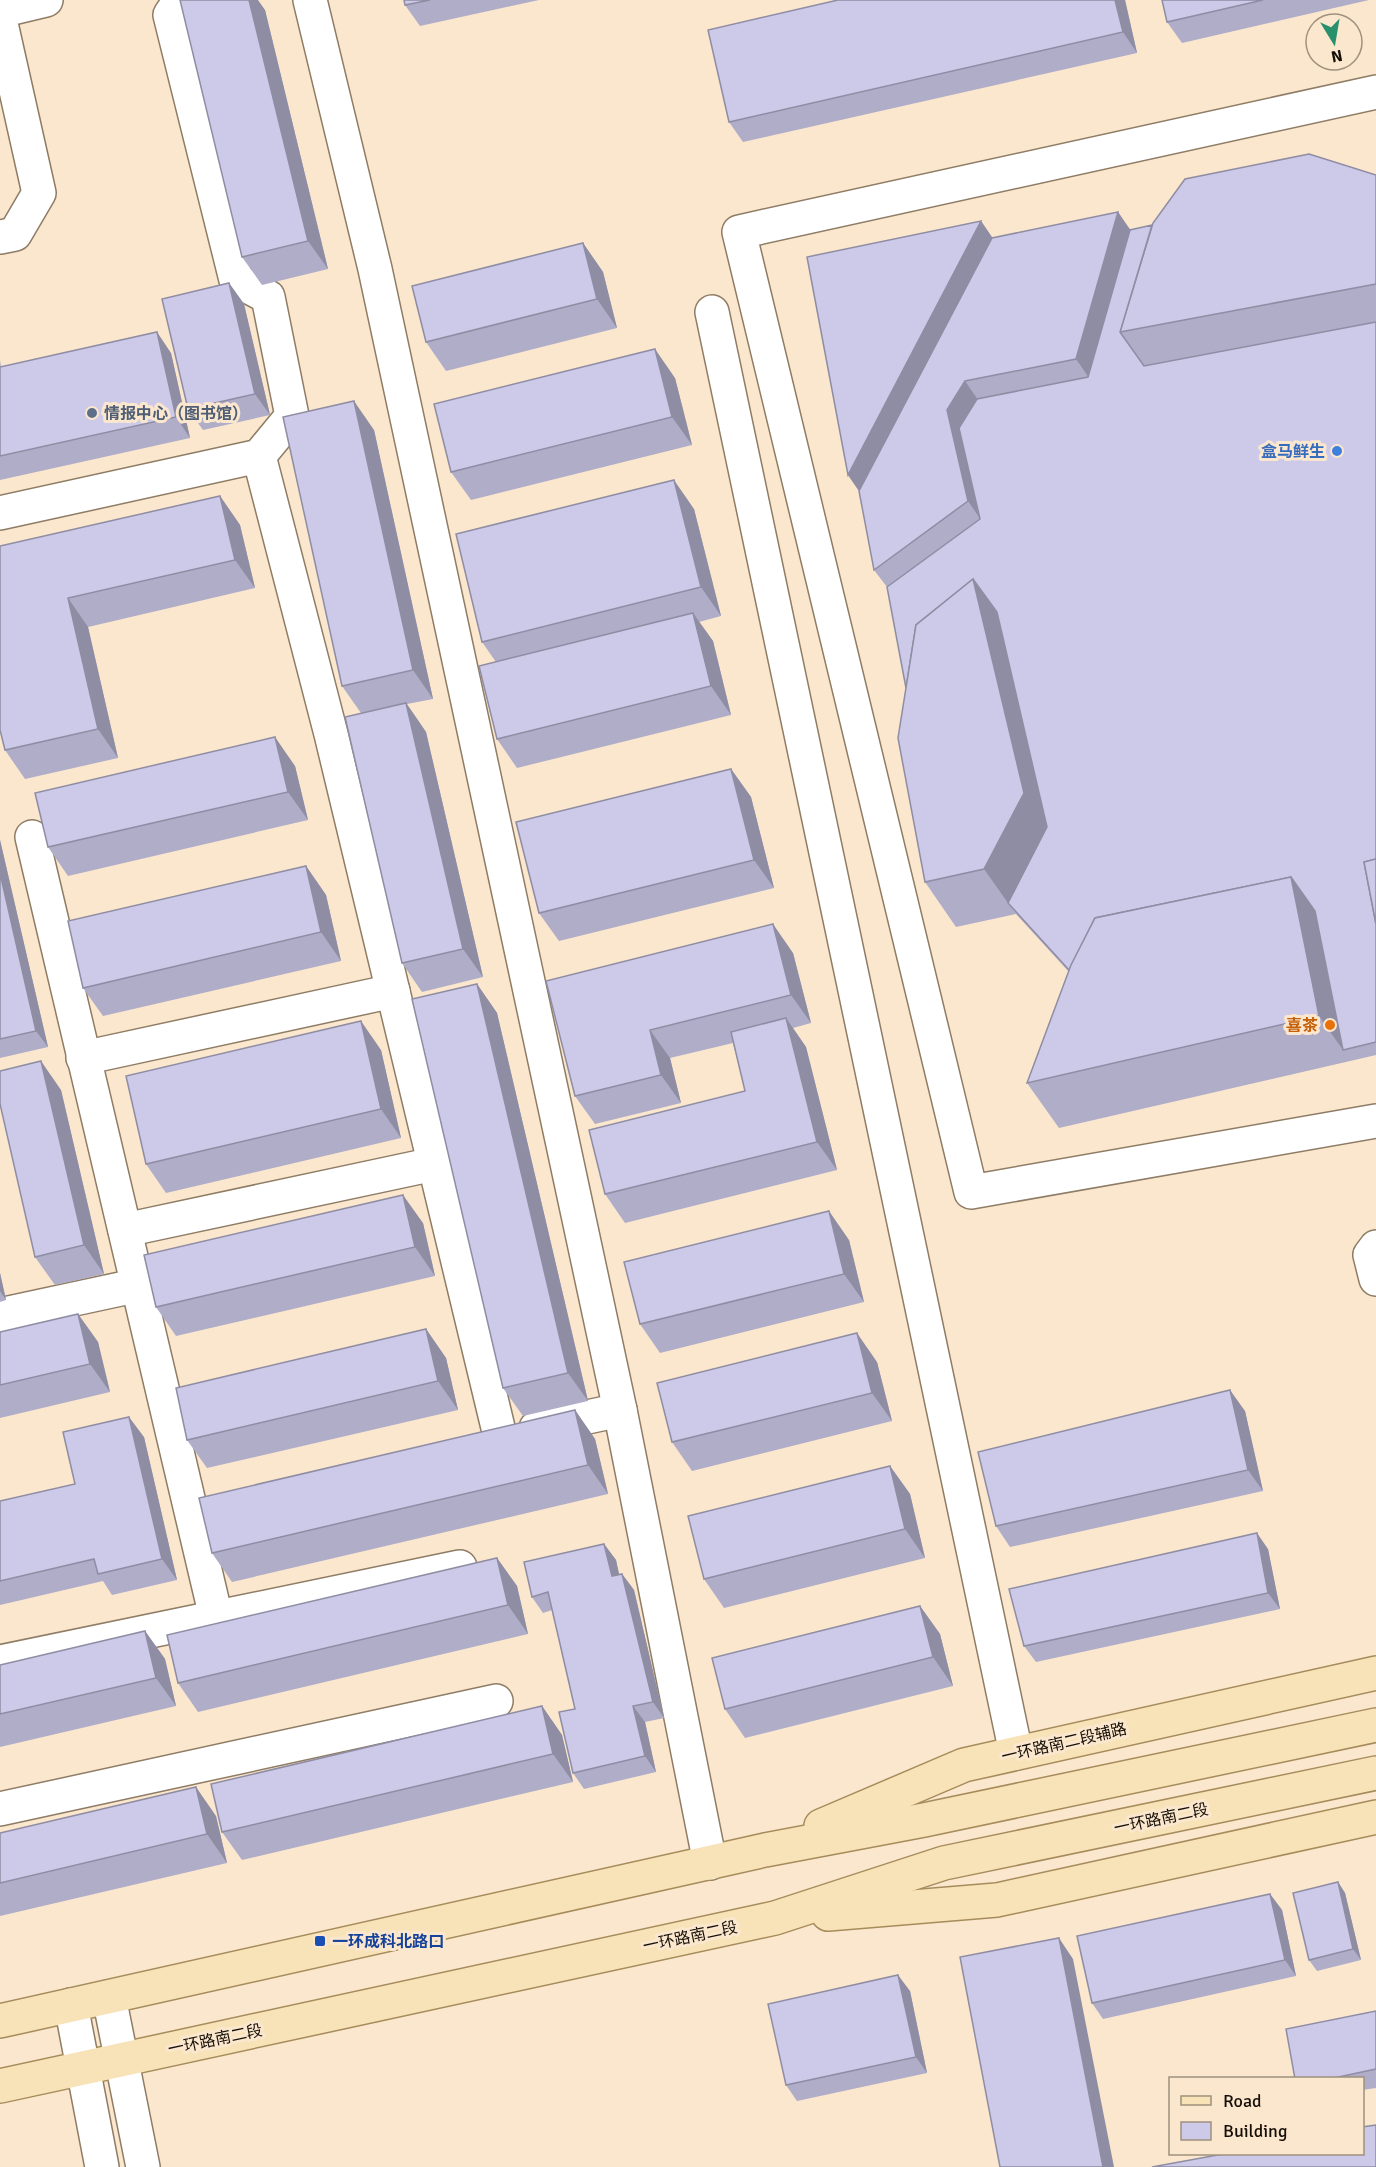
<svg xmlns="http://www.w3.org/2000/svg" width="1376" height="2167" font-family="Signika,'Noto Sans SC',sans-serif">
	<rect width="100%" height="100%" fill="#fbe7ce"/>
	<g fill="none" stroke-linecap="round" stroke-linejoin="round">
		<defs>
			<g id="minor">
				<polyline points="310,0 375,269 620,1410 710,1863"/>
				<polyline points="0,11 46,0"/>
				<polyline points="0,19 39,193 15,234 0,237"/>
				<polyline points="1376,92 739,232 971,1192 1376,1121"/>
				<polyline points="712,312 1016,1753"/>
				<polyline points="259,456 331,734 500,1436"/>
				<polyline points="0,513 259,456 292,416 268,297 236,280 170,15 180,0"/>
				<polyline points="32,837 216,1617"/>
				<polyline points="83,1058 393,991"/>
				<polyline points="125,1230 434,1164"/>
				<polyline points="1376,1247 1370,1255 1376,1279"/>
				<polyline points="0,1315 139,1285"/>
				<polyline points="536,1428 620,1410"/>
				<polyline points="0,1662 460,1567"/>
				<polyline points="0,1809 496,1701"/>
				<polyline points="109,1997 143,2167"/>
				<polyline points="71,2005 102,2167"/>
			</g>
			<g id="major">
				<polyline points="821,1826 964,1765 1376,1673"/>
				<polyline points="828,1914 997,1900 1376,1817"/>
				<polyline points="0,2021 765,1850 924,1820 1376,1725"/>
				<polyline points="0,2086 775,1918 944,1863 1376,1773"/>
			</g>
		</defs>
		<!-- minor casing -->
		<use href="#minor" stroke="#8e7c65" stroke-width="36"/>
		<!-- major casing -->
		<use href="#major" stroke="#a68c5b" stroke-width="36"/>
		<!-- minor -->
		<use href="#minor" stroke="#fff" stroke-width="33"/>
		<!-- major -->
		<use href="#major" stroke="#f8e2b8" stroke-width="33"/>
	</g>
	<!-- wall -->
	<g fill="#afadc8">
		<polygon points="404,0 539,0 420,26 405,5"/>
		<polygon points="838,0 1125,0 1137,53 743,142 729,122"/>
		<polygon points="1162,0 1369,0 1182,43 1167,22"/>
		<polygon points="265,10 328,269 262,285 242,257"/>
		<polygon points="1376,175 1376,1055 1059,1128 1027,1083 1069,972 1016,914 956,927 925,882 906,688 887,587 874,570 859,491 848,475 981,221 992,238 1118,212 1130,230"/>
		<polygon points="583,243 603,272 617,328 446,371 426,342"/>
		<polygon points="229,283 244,304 270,415 203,430 188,409"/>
		<polygon points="171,353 190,438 0,480 0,360 1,367"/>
		<polygon points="675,378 692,445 471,500 451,472"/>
		<polygon points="374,430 433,699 407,704 426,732 483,977 422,992 402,963 361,713 342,686"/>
		<polygon points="220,496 240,525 255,588 88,627 118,758 25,779 5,750 0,546"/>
		<polygon points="694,509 721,616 699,622 713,641 731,715 517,768 497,739 496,662 482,642"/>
		<polygon points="295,766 308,820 68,876 48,847"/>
		<polygon points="731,769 751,797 774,888 559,941 539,913"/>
		<polygon points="0,840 48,1047 0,1058"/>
		<polygon points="306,866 326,895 341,961 103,1016 83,988"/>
		<polygon points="793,953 811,1023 793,1028 806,1047 837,1170 625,1223 605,1194 745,1091 733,1043 670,1058 681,1103 595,1124 575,1096 546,981"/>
		<polygon points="477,984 497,1013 588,1401 523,1416 503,1388"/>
		<polygon points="381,1050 401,1138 166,1193 146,1164"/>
		<polygon points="61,1090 104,1274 55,1285 35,1257"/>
		<polygon points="423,1223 435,1276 176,1336 156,1307"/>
		<polygon points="849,1240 864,1302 660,1353 640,1324"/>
		<polygon points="0,1273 6,1300 0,1302"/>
		<polygon points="78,1314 98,1342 110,1392 0,1418 0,1332"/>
		<polygon points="426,1329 446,1358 458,1410 207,1468 187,1440"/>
		<polygon points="877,1362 892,1421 692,1471 672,1442"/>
		<polygon points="575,1410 595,1439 608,1494 232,1582 212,1553"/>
		<polygon points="1245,1411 1263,1491 1010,1547 996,1526"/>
		<polygon points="144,1437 177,1580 112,1595 103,1581 0,1605 0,1501 75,1484"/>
		<polygon points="890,1466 910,1494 925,1558 724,1608 704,1579"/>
		<polygon points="604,1544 616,1560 619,1575 622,1574 634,1590 664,1718 645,1722 656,1772 584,1789 573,1773 575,1709 552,1610 543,1613 532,1597"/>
		<polygon points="1268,1549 1280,1609 1036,1662 1024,1646"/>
		<polygon points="497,1558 517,1586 528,1634 198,1712 178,1683"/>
		<polygon points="920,1606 940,1634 953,1686 745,1738 725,1709"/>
		<polygon points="145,1631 165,1659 176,1706 0,1747 0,1665"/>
		<polygon points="542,1706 562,1735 573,1782 242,1860 222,1832"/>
		<polygon points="216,1816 227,1863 0,1916 0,1833"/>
		<polygon points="1338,1882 1345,1893 1361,1960 1317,1971 1309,1960"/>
		<polygon points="1270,1894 1282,1910 1296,1976 1103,2019 1092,2003"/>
		<polygon points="910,1991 927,2073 797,2101 786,2085"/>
		<polygon points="1376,2011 1376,2088 1362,2090 1362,2079 1295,2079"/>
	</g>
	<!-- shaded-wall -->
	<g fill="#8f8da3">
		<polygon points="249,0 258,0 265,10 328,269 308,241"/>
		<polygon points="1115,0 1125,0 1137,53 1123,32"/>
		<polygon points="1118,212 1138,241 1096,388 1076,359"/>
		<polygon points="981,221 1012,266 879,520 848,475"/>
		<polygon points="583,243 603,272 617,328 597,299"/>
		<polygon points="229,283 244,304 270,415 255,394"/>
		<polygon points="157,332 171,353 190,438 176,417"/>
		<polygon points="655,349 675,378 692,445 672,417"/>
		<polygon points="965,381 985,410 988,530 968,501 947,410"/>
		<polygon points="354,401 374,430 433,699 413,670"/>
		<polygon points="674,480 694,509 721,616 701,587"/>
		<polygon points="220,496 240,525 255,588 235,560"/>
		<polygon points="973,579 1004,623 1055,838 1008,903 984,869"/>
		<polygon points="68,598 88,627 118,758 98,729"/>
		<polygon points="693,613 713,641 731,715 711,686"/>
		<polygon points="406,703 426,732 483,977 463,949"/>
		<polygon points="275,737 295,766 308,820 288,792"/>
		<polygon points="731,769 751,797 774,888 754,860"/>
		<polygon points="0,840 48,1047 36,1031 0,873"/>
		<polygon points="306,866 326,895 341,961 321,932"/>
		<polygon points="1291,877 1323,922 1343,1050 1319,1016"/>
		<polygon points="773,924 793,953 811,1023 791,995"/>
		<polygon points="477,984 497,1013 588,1401 568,1373"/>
		<polygon points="786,1018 806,1047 837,1170 817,1142"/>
		<polygon points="361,1021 381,1050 401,1138 381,1109"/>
		<polygon points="650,1030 670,1058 681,1103 661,1075"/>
		<polygon points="41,1061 61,1090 104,1274 84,1245"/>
		<polygon points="403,1195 423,1223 435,1276 415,1247"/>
		<polygon points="829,1211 849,1240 864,1302 844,1274"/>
		<polygon points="0,1273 6,1300 0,1291"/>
		<polygon points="78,1314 98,1342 110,1392 90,1364"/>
		<polygon points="426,1329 446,1358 458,1410 438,1381"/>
		<polygon points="857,1333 877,1362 892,1421 872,1393"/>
		<polygon points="1230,1390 1245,1411 1263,1491 1248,1470"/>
		<polygon points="575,1410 595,1439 608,1494 588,1465"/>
		<polygon points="129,1417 144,1437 177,1580 162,1559"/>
		<polygon points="890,1466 910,1494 925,1558 905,1529"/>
		<polygon points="1257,1533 1268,1549 1280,1609 1268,1593"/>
		<polygon points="604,1544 616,1560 623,1592 612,1576"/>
		<polygon points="497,1558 517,1586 528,1634 508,1605"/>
		<polygon points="622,1574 634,1590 664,1718 653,1702"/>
		<polygon points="920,1606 940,1634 953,1686 933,1657"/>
		<polygon points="145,1631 165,1659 176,1706 156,1678"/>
		<polygon points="542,1706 562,1735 573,1782 553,1754"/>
		<polygon points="633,1706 645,1722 656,1772 645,1756"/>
		<polygon points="196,1787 216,1816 227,1863 207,1834"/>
		<polygon points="1338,1882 1345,1893 1361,1960 1353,1949"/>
		<polygon points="1270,1894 1282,1910 1296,1976 1285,1960"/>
		<polygon points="1059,1938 1073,1959 1114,2167 1103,2167"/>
		<polygon points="898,1975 910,1991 927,2073 916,2057"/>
	</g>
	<!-- building -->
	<g fill="#ccc9e9" stroke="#8f8da3" stroke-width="1.5">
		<polygon points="180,0 249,0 308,241 242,257"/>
		<polygon points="404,0 430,0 405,5"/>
		<polygon points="838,0 1115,0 1123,32 729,122 708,30"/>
		<polygon points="1162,0 1263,0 1167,22"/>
		<polygon points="1309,154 1376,175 1376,284 1120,332 1153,223 1185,179"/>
		<polygon points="1118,212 1076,359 965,381 947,410 968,501 874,570 859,491 992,238"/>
		<polygon points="981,221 848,475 807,257"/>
		<polygon points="1152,225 1120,332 1144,366 1376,322 1376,859 1364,862 1376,924 1376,1042 1343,1050 1315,911 1291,877 1095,918 1069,970 1008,903 1047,827 997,612 973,579 916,625 906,688 887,587 980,519 959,428 977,399 1088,377 1130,230"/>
		<polygon points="583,243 597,299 426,342 412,286"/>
		<polygon points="229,283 255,394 188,409 162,299"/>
		<polygon points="157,332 176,417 0,456 0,367"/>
		<polygon points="655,349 672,417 451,472 434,404"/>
		<polygon points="354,401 413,670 342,686 283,417"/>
		<polygon points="674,480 701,587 482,642 456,534"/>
		<polygon points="220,496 235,560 68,598 98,729 5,750 0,730 0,546"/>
		<polygon points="973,579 1024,793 984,869 925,882 898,738 916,625"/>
		<polygon points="693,613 711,686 497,739 479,666"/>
		<polygon points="406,703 463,949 402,963 345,717"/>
		<polygon points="275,737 288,792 48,847 35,793"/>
		<polygon points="731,769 754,860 539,913 516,822"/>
		<polygon points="1376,859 1376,924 1364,862"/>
		<polygon points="306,866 321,932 83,988 68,921"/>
		<polygon points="0,873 36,1031 0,1039"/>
		<polygon points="1291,877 1319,1016 1027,1083 1071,965 1095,918"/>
		<polygon points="773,924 791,995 650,1030 661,1075 575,1096 546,981"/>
		<polygon points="477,984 568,1373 503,1388 412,999"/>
		<polygon points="786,1018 817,1142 605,1194 589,1130 745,1091 731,1032"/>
		<polygon points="361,1021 381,1109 146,1164 126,1076"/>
		<polygon points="41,1061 84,1245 35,1257 0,1104 0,1071"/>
		<polygon points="403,1195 415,1247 156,1307 144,1255"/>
		<polygon points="829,1211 844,1274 640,1324 624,1262"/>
		<polygon points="78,1314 90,1364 0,1385 0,1332"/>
		<polygon points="426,1329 438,1381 187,1440 176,1388"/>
		<polygon points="857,1333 872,1393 672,1442 657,1383"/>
		<polygon points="1230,1390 1248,1470 996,1526 978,1452"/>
		<polygon points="575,1410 588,1465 212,1553 199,1498"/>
		<polygon points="129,1417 162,1559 98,1574 94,1559 0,1581 0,1501 75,1484 63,1432"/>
		<polygon points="890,1466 905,1529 704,1579 688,1516"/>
		<polygon points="1257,1533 1268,1593 1024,1646 1009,1589"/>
		<polygon points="604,1544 612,1576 622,1574 653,1702 633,1706 645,1756 573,1773 559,1712 575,1709 548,1592 532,1597 524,1562"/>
		<polygon points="497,1558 508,1605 178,1683 167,1635"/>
		<polygon points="920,1606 933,1657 725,1709 712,1658"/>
		<polygon points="145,1631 156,1678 0,1714 0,1665"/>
		<polygon points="542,1706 553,1754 222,1832 211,1784"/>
		<polygon points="196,1787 207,1834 0,1883 0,1833"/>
		<polygon points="1338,1882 1353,1949 1309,1960 1293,1893"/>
		<polygon points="1270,1894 1285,1960 1092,2003 1077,1936"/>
		<polygon points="1059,1938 1103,2167 1000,2167 960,1957"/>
		<polygon points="898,1975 916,2057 786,2085 768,2004"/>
		<polygon points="1376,2011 1376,2069 1329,2079 1295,2079 1286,2029"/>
		<polygon points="1376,2125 1376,2167 1152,2167 1223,2154 1362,2154 1362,2127"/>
	</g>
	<!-- markers -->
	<circle fill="#5c6f8a" stroke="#fbe7ce" stroke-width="2" cx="92" cy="413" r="6"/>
	<circle fill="#3f7fe0" stroke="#fbe7ce" stroke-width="2" cx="1337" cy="451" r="6"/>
	<circle fill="#e8710a" stroke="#fbe7ce" stroke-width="2" cx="1330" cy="1025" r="6"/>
	<rect fill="#1a4fb4" stroke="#fbe7ce" stroke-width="2" x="314" y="1935" width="12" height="12" rx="3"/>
	<g text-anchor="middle" stroke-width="6" stroke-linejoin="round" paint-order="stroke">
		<!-- service labels -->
		<g font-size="16" font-weight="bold" fill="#4e5e75" stroke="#fbe7ce" text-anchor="start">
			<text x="104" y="419">情报中心（图书馆）</text>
		</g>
		<!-- shop labels -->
		<g font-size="16" font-weight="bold" fill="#366cbe" stroke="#fbe7ce" text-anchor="end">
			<text x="1325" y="457">盒马鲜生</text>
		</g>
		<!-- food labels -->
		<g font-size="16" font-weight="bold" fill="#c56008" stroke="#fbe7ce" text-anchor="end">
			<text x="1318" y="1031">喜茶</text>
		</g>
		<!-- street labels -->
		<g font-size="16" fill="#160f07" stroke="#fbe7ce">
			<text transform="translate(1064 1742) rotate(-13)" y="6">一环路南二段辅路</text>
			<text transform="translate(1161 1818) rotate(-12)" y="6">一环路南二段</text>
			<text transform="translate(690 1936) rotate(-12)" y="6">一环路南二段</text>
			<text transform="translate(215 2039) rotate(-12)" y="6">一环路南二段</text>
		</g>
		<!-- transit labels -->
		<g font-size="16" font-weight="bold" fill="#164399" stroke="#fbe7ce" text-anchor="start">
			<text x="332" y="1947">一环成科北路口</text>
		</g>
	</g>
	<!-- legend -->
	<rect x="1169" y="2077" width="195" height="78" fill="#fbe7ce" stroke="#9f917e" stroke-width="1.5"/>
	<rect x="1181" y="2096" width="30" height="9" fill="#f8e2b8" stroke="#9f917e" stroke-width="1.5"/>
	<text x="1223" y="2107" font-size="18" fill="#160f07">Road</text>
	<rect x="1181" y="2122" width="30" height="18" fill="#ccc9e9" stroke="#9f917e" stroke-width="1.5"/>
	<text x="1223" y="2137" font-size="18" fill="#160f07">Building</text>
	<!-- north arrow -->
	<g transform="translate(1334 42) rotate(169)"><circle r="28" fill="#fbe7ce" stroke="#9f917e" stroke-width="1.5"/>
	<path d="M0-4.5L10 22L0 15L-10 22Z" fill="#28906c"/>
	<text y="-9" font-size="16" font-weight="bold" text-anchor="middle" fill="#160f07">N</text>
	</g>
</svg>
